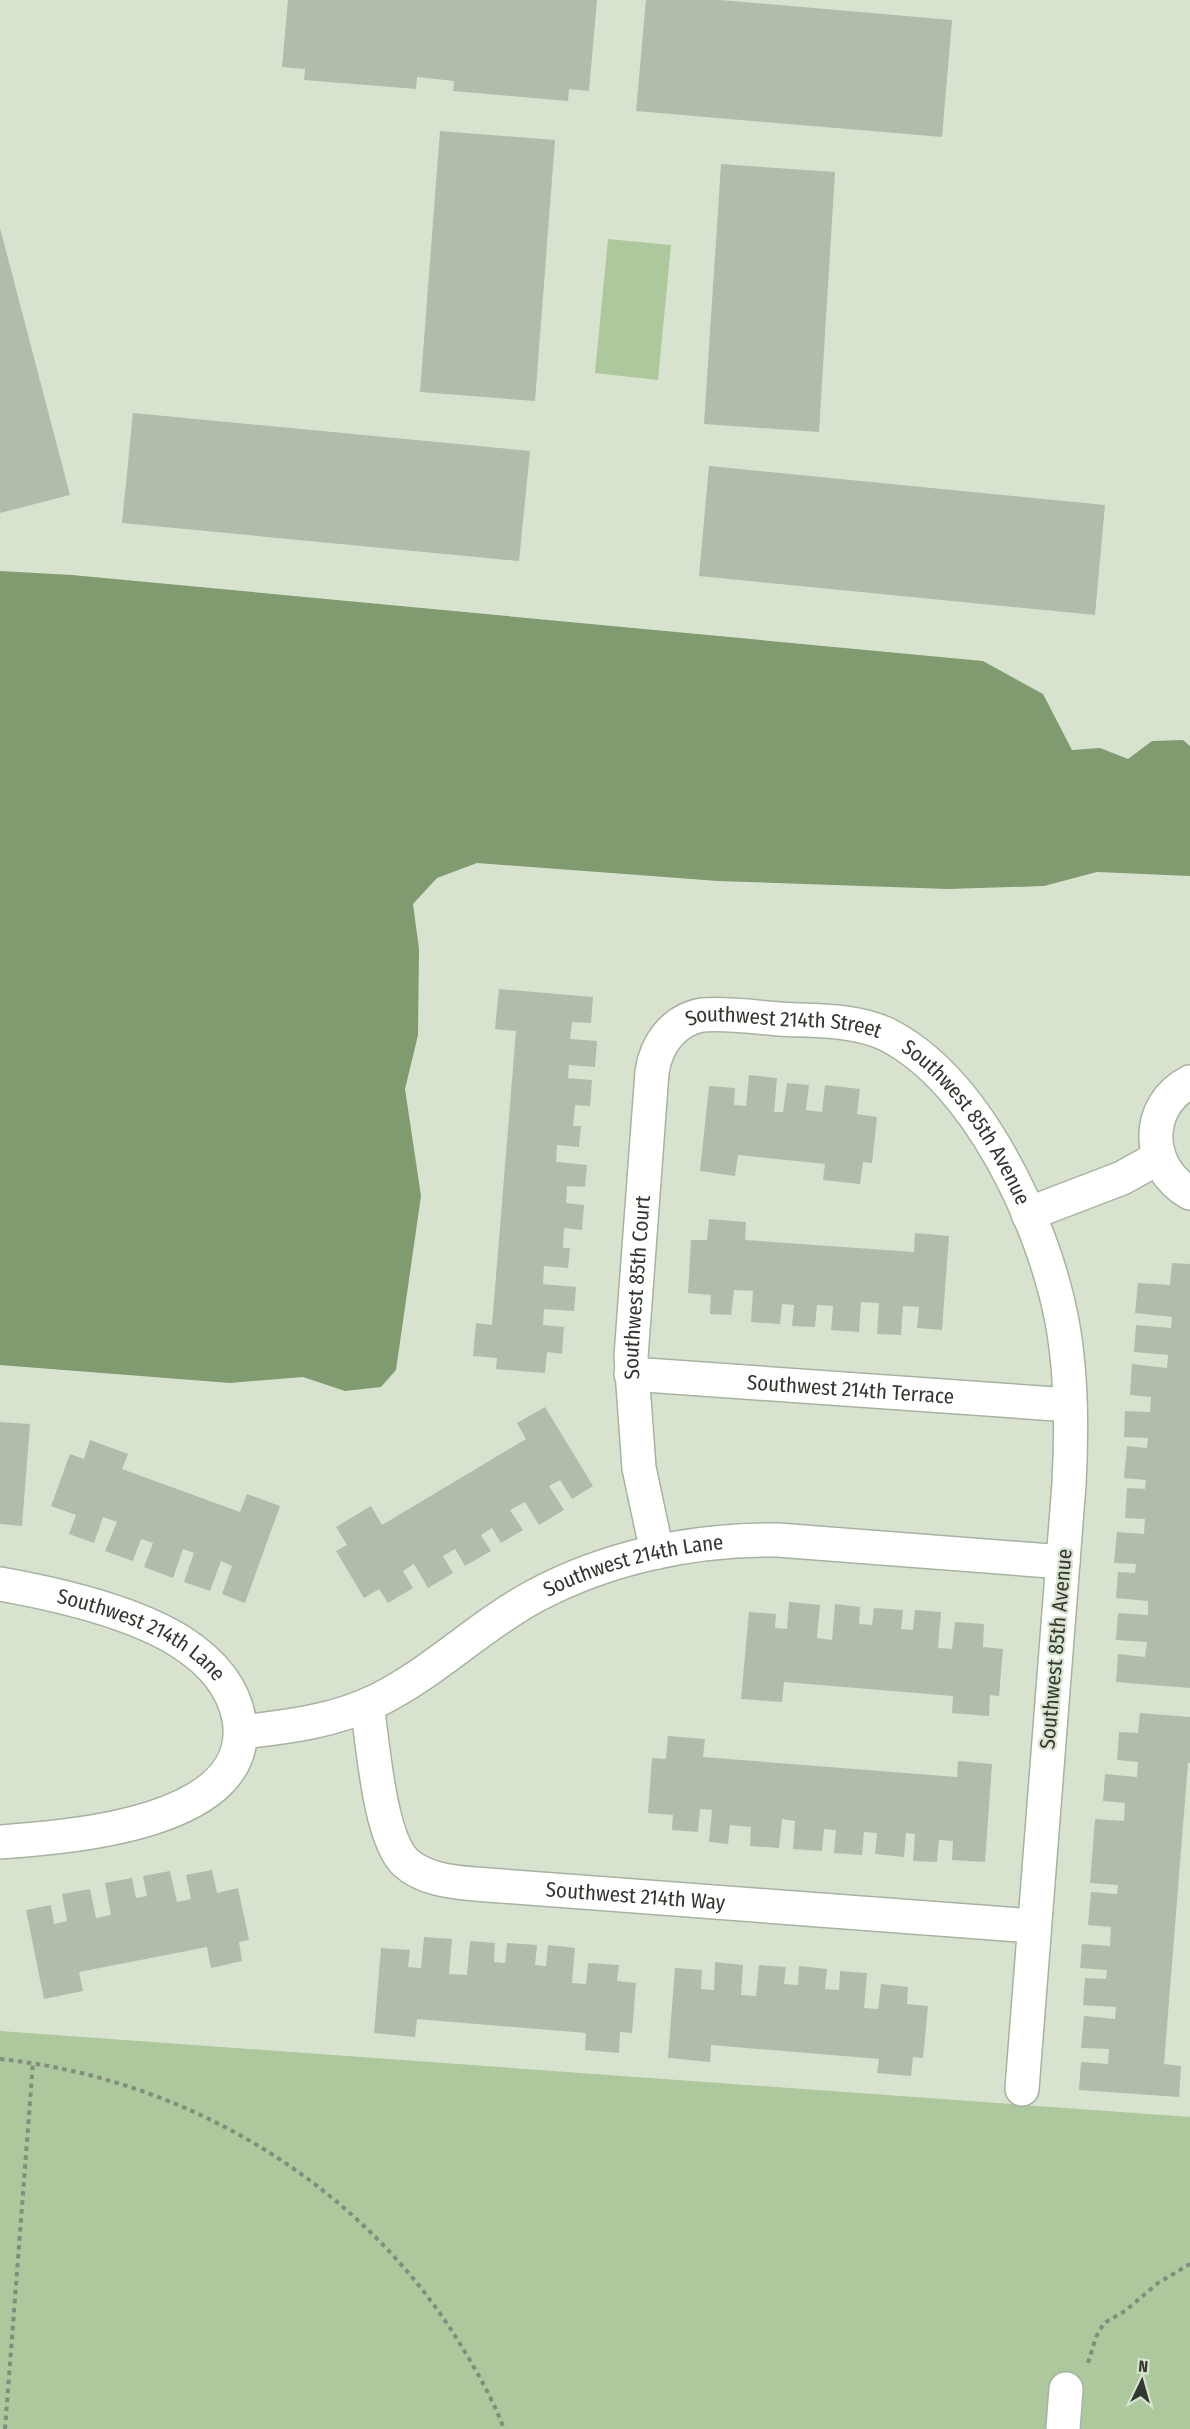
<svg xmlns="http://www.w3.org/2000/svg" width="1190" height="2429" font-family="'Fira Sans Condensed',sans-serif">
	<rect width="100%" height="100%" fill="#d7e3cf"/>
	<!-- green -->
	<g fill="#adc89c">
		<polygon points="608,239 671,245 658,380 595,373"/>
		<polygon points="0,2031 1190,2117 1190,2429 0,2429"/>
	</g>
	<!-- water -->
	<polygon fill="#819b70" points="0,571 72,575 983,661 1043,694 1072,750 1100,748 1128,759 1152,741 1183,740 1190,746 1190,876 1097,872 1044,886 948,889 718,881 477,863 437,878 413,904 419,949 418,1035 405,1089 421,1196 396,1370 381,1387 345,1391 303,1377 230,1383 0,1365"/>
	<!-- building -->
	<g fill="#b1bdaa">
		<polygon points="288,0 597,0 589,91 569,89 568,101 453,91 454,81 417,77 416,89 304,80 305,69 282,67"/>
		<polygon points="646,0 720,0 952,20 942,137 636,111"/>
		<polygon points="440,131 555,140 535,401 420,392"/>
		<polygon points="721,164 835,172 819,432 704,424"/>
		<polygon points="0,228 70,495 0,513"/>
		<polygon points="133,413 530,451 519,561 122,523"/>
		<polygon points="709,466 1105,505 1095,615 699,576"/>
		<polygon points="499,989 593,997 591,1023 572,1022 570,1039 597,1041 595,1067 569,1065 568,1078 592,1080 590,1106 575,1105 573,1126 581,1126 579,1147 557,1145 556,1162 587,1165 585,1187 567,1186 566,1203 584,1205 582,1230 564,1228 563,1248 570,1248 568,1268 544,1266 543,1284 576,1287 574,1311 544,1309 543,1325 564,1327 562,1354 547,1352 545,1373 496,1369 497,1358 473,1356 476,1323 492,1325 516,1031 495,1029"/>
		<polygon points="749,1075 777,1078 774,1112 783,1112 787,1083 809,1085 806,1110 822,1112 825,1085 860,1089 857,1114 877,1117 872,1163 863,1162 860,1184 823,1180 825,1164 738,1155 735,1176 700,1171 709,1086 735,1088 734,1105 746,1106"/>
		<polygon points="709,1219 746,1222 745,1240 914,1252 915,1233 949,1236 942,1330 917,1328 919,1307 903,1306 901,1335 877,1334 879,1303 861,1302 859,1332 831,1330 833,1306 817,1305 815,1327 792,1326 794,1305 782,1304 780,1324 751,1322 753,1291 734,1290 731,1315 710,1314 711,1295 688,1293 691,1240 707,1240"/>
		<polygon points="1172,1263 1190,1264 1190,1688 1116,1682 1118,1654 1145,1657 1147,1642 1116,1640 1118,1613 1148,1615 1148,1601 1116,1598 1118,1572 1135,1573 1136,1564 1114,1563 1117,1532 1144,1534 1145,1519 1125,1518 1127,1488 1145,1489 1146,1480 1124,1478 1127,1446 1147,1448 1148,1438 1124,1437 1125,1411 1150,1412 1151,1397 1130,1395 1132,1364 1167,1368 1168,1355 1134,1352 1136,1325 1171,1328 1172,1317 1135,1313 1138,1283 1170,1285"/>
		<polygon points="545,1407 593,1486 572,1499 560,1480 549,1486 564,1510 539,1525 525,1502 510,1510 523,1530 501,1543 492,1528 481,1535 491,1551 465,1566 455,1549 443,1556 453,1573 428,1588 414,1564 403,1571 413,1588 388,1603 379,1589 364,1598 336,1551 347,1545 336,1527 371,1506 382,1525 526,1439 517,1423"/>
		<polygon points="0,1422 30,1424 22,1526 0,1524"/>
		<polygon points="90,1440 128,1454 122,1469 240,1512 247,1494 280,1506 245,1603 222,1594 232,1566 221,1561 210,1591 184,1582 194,1553 183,1549 173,1578 144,1567 153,1543 141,1539 133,1561 105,1551 117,1522 103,1517 94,1543 69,1534 76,1515 51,1506 70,1454 84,1459"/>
		<polygon points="789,1602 820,1605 817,1638 832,1640 835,1604 860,1607 859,1624 872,1625 874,1608 903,1610 901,1629 913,1630 915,1610 941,1612 938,1648 952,1649 955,1622 984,1624 983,1647 1003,1649 999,1696 990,1695 989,1716 952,1713 953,1696 784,1682 782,1702 741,1699 749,1612 776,1614 775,1628 787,1629"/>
		<polygon points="1140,1713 1190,1717 1190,1763 1188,1763 1164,2064 1181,2066 1179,2097 1079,2090 1081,2062 1108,2064 1109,2049 1081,2048 1084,2016 1115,2019 1116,2007 1083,2005 1085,1978 1106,1979 1107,1970 1080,1968 1082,1944 1110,1946 1111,1927 1088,1925 1091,1892 1117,1894 1118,1885 1090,1883 1095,1819 1124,1821 1125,1803 1103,1801 1105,1774 1137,1777 1138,1762 1117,1760 1119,1732 1138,1733"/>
		<polygon points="668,1736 705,1739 703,1757 957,1777 958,1761 992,1764 985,1862 952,1860 953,1841 939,1840 937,1862 913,1861 915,1834 906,1833 904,1857 875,1854 877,1833 864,1832 862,1855 834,1853 836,1830 824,1829 822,1851 793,1849 795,1821 782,1819 779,1848 750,1846 751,1827 730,1825 728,1844 709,1842 712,1810 700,1809 698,1832 672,1830 673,1815 648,1813 652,1758 666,1759"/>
		<polygon points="212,1870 217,1893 238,1888 249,1940 239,1942 242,1961 211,1968 207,1947 79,1972 83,1991 44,1999 26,1910 51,1905 54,1924 67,1921 62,1894 90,1889 96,1918 111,1915 105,1883 132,1878 136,1898 147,1896 143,1876 170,1871 177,1902 191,1899 186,1875"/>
		<polygon points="424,1937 452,1939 449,1974 467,1975 470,1941 495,1943 494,1962 505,1963 507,1943 537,1945 535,1965 546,1966 548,1945 575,1948 572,1983 586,1984 588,1963 619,1965 617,1981 636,1983 632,2033 620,2032 619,2053 585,2050 586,2033 417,2019 415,2037 374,2033 381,1948 410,1950 408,1967 421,1968"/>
		<polygon points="715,1962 743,1965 741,1995 756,1996 759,1965 786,1967 784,1984 798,1985 799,1966 827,1969 825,1989 839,1990 840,1971 867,1973 864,2008 878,2009 881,1984 908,1987 907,2004 928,2006 923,2058 913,2057 911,2076 877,2073 879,2059 711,2045 710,2062 668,2058 675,1968 702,1970 701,1989 714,1990"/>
	</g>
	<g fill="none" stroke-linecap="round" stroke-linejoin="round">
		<defs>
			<g id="minor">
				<path d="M1190,1082C1143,1106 1146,1169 1190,1193"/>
				<polyline points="1028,1214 1122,1178 1158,1158"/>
				<path id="s1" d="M631,1374L1070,1405"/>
				<path id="s2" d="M657,1552L639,1468L631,1357L652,1072C656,1045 673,1020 702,1015C727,1013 754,1017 779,1019C814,1021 854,1019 886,1034C978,1080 1044,1225 1062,1321C1072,1375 1072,1429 1069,1484L1022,2089"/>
				<path id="s3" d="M0,1584C56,1594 132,1611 181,1642C209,1660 233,1685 239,1719C257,1824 68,1837 0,1842"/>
				<path id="s4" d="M367,1705C373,1743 379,1836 405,1862C423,1879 451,1882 475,1884L1033,1926"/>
				<path id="s5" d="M241,1732C287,1727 336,1721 378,1700C433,1673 478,1627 533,1597C607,1557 693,1539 778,1540L1063,1562"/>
				<polyline points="1063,2429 1066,2389"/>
			</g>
		</defs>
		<!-- minor casing -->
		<use href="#minor" stroke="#a7b3a0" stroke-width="36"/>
		<!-- path -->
		<g stroke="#848c7e" stroke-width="4" stroke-dasharray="4.5 4.5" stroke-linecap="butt">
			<path d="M0,2059C190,2079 367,2187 465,2352C480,2377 494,2402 504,2429"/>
			<polyline points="1088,2363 1096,2337 1104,2323 1125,2311 1158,2283 1190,2264"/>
			<polyline points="5,2429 33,2063"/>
		</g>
		<!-- minor -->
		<use href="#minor" stroke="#fff" stroke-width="33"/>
	</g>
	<g text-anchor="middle" stroke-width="4.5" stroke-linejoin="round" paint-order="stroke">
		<!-- street labels -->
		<g font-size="21" fill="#32372f" stroke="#d7e3cf">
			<text dy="7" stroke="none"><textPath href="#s2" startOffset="646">Southwest 214th Street</textPath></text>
			<text dy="7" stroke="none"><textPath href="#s2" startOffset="872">Southwest 85th Avenue</textPath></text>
			<text dy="7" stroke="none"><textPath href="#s2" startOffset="267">Southwest 85th Court</textPath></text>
			<text dy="7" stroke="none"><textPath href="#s1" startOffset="220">Southwest 214th Terrace</textPath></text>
			<text dy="7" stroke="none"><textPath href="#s5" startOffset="434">Southwest 214th Lane</textPath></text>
			<text dy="7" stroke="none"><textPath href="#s3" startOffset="152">Southwest 214th Lane</textPath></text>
			<text transform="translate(1056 1649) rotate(-85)" y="7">Southwest 85th Avenue</text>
			<text dy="7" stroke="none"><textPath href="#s4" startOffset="399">Southwest 214th Way</textPath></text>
		</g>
	</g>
	<!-- north arrow -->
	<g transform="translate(1142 2381) rotate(5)" stroke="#d7e3cf" stroke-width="4.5" paint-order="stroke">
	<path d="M0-4.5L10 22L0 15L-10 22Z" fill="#32372f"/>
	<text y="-9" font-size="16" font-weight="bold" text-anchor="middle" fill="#32372f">N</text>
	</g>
</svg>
